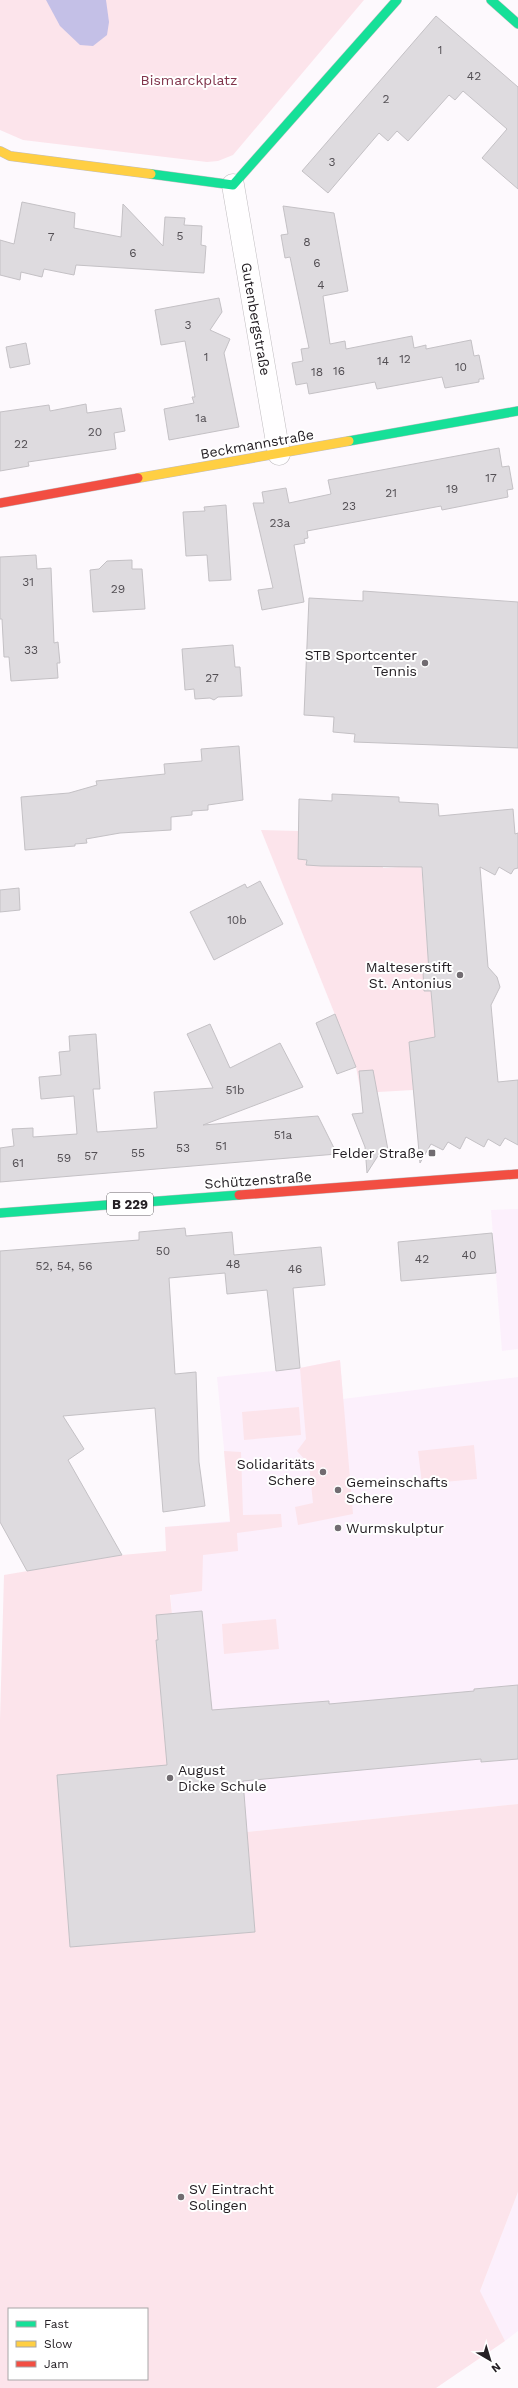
<svg xmlns="http://www.w3.org/2000/svg" width="518" height="2388" font-family="'Work Sans',sans-serif">
	<rect width="100%" height="100%" fill="#fdf9fd"/>
	<!-- built -->
	<g fill="#fcf0fc">
		<polygon points="518,1209 518,1349 502,1351 491,1210"/>
		<polygon points="340,1360 343,1399 518,1377 518,1804 247,1832 255,1932 70,1947 57,1775 172,1765 169,1735 164,1735 155,1640 157,1640 156,1615 172,1613 165,1527 231,1521 217,1377 300,1368"/>
		<polygon points="518,2192 518,2331 505,2341 480,2291"/>
	</g>
	<!-- green -->
	<g fill="#fce4eb" fill-rule="evenodd">
		<polygon points="0,0 364,0 233,155 218,161 207,162 23,140 0,130"/>
		<polygon points="261,830 298,831 307,865 321,866 321,860 347,866 362,866 362,861 383,861 383,868 398,867 398,861 421,861 429,972 423,972 424,991 431,991 435,1037 409,1042 413,1090 361,1093 356,1067"/>
		<polygon points="340,1360 353,1514 298,1525 295,1507 313,1503 309,1464 297,1451 306,1439 300,1368"/>
		<polygon points="299,1407 301,1435 244,1440 242,1412"/>
		<polygon points="474,1445 477,1479 422,1484 418,1451"/>
		<path d="M224,1451L241,1452L243,1515L281,1514L282,1527L237,1533L238,1551L203,1555L202,1591L170,1595L172,1614L156,1615L158,1640H156L164,1735H170L172,1765L57,1775L70,1947L255,1932L247,1832L518,1804V2192L480,2291L505,2341L436,2388H0V1720L4,1575L122,1555L166,1551L165,1527L230,1522ZM9,2309H147V2379H9Z"/>
		<polygon points="276,1619 279,1649 224,1654 222,1624"/>
	</g>
	<!-- water -->
	<polygon fill="#c4c0e7" points="46,0 106,0 109,22 107,35 93,46 80,45 60,26"/>
	<!-- building -->
	<g fill="#dedbdf" stroke="#c4c1c5">
		<polygon points="436,16 518,87 518,189 482,158 507,129 463,91 455,100 449,95 408,141 397,131 388,141 379,133 328,193 302,171"/>
		<polygon points="22,202 75,213 74,228 121,237 123,204 163,246 165,217 185,218 184,225 202,226 201,245 206,246 204,273 76,265 74,275 44,269 42,277 21,272 20,280 0,275 0,240 14,244"/>
		<polygon points="283,206 334,213 348,291 323,296 330,344 345,341 346,349 412,336 414,348 426,345 426,349 471,340 474,356 479,355 484,379 479,379 479,382 445,388 442,377 377,389 375,382 309,394 307,383 296,385 292,363 303,361 301,349 309,348 290,257 285,258 281,235 288,234"/>
		<polygon points="219,298 222,312 210,330 230,339 224,353 239,427 169,440 164,409 194,403 192,397 195,397 185,341 161,345 155,310"/>
		<polygon points="26,343 30,364 10,368 6,347"/>
		<polygon points="86,404 87,413 121,408 125,431 114,433 116,449 28,462 29,466 0,471 0,412 49,405 50,411"/>
		<polygon points="499,448 502,467 509,466 513,489 507,490 508,497 442,510 441,506 307,531 308,538 304,539 305,543 294,545 304,602 262,610 258,590 273,588 253,503 264,503 262,492 286,488 289,503 331,494 328,480"/>
		<polygon points="226,505 231,580 209,581 207,555 186,556 183,512 205,511 204,507"/>
		<polygon points="36,555 37,569 51,568 54,643 58,642 60,663 57,663 58,678 11,681 9,657 4,657 2,619 0,619 0,557"/>
		<polygon points="132,560 132,569 142,569 145,609 93,612 90,570 99,569 107,561"/>
		<polygon points="363,591 518,602 518,748 354,742 355,734 333,732 334,717 304,715 309,598 363,601"/>
		<polygon points="233,645 235,667 240,667 242,696 218,697 214,700 210,698 195,699 194,689 185,690 182,649"/>
		<polygon points="239,746 243,800 208,805 208,810 192,811 192,815 171,817 171,830 120,833 86,839 87,843 75,844 75,846 25,850 21,797 69,793 97,785 96,781 165,774 164,764 202,761 201,749"/>
		<polygon points="332,794 399,797 399,802 438,804 439,816 513,809 515,834 518,833 518,868 514,869 511,874 499,867 495,875 480,867 488,967 497,977 500,987 491,1005 498,1082 518,1080 518,1145 505,1138 500,1146 488,1139 484,1147 466,1137 460,1149 448,1142 443,1150 431,1144 420,1163 409,1042 435,1037 431,991 424,991 423,972 429,972 422,867 321,866 306,865 307,860 298,859 299,799 332,801"/>
		<polygon points="260,881 283,924 214,960 190,912 245,884 247,888"/>
		<polygon points="19,888 20,910 0,912 0,890"/>
		<polygon points="335,1014 356,1067 337,1074 316,1023"/>
		<polygon points="210,1024 230,1068 280,1043 303,1087 203,1125 318,1116 337,1154 0,1182 0,1148 14,1146 12,1129 33,1128 33,1137 77,1134 74,1096 41,1099 39,1077 61,1075 59,1052 70,1051 69,1036 96,1034 100,1089 93,1089 97,1132 157,1128 154,1092 213,1088 187,1034"/>
		<polygon points="373,1070 388,1150 381,1151 367,1173 365,1147 352,1114 363,1113 359,1071"/>
		<polygon points="185,1228 186,1236 232,1232 234,1255 321,1247 325,1285 293,1288 300,1368 276,1371 267,1290 227,1294 225,1273 169,1278 175,1374 196,1372 199,1462 205,1506 163,1512 155,1408 63,1416 84,1449 68,1460 122,1555 27,1571 0,1522 0,1251 139,1240 139,1232"/>
		<polygon points="492,1233 496,1273 401,1281 398,1242"/>
		<polygon points="202,1611 212,1710 329,1701 329,1704 474,1691 474,1689 518,1685 518,1759 481,1762 481,1759 243,1781 255,1932 70,1947 57,1775 167,1765 156,1640 158,1640 156,1615"/>
	</g>
	<g fill="none" stroke-linecap="round" stroke-linejoin="round">
		<defs>
			<polyline id="street" points="233,185 279,454"/>
			<g id="fast">
				<polyline points="491,0 518,24"/>
				<polyline points="151,174 233,185 397,0"/>
				<polyline points="349,441 518,411"/>
				<polyline points="0,1213 239,1195"/>
			</g>
			<g id="slow">
				<polyline points="0,151 10,156 151,174"/>
				<polyline points="138,478 349,441"/>
			</g>
			<g id="jam">
				<polyline points="0,503 138,478"/>
				<polyline points="239,1195 518,1174"/>
			</g>
		</defs>
		<!-- street casing -->
		<use href="#street" stroke="#c1bec1" stroke-width="23"/>
		<!-- fast casing -->
		<use href="#fast" stroke="#c1bec1" stroke-width="10"/>
		<!-- slow casing -->
		<use href="#slow" stroke="#c1bec1" stroke-width="10"/>
		<!-- jam casing -->
		<use href="#jam" stroke="#c1bec1" stroke-width="10"/>
		<!-- street -->
		<use href="#street" stroke="#fffeff" stroke-width="22"/>
		<!-- fast -->
		<use href="#fast" stroke="#16e098" stroke-width="9"/>
		<!-- slow -->
		<use href="#slow" stroke="#ffcf43" stroke-width="9"/>
		<!-- jam -->
		<use href="#jam" stroke="#f24e42" stroke-width="9"/>
	</g>
	<!-- markers -->
	<g fill="#716c71" stroke="#fff" stroke-width="1.5">
		<circle cx="425" cy="663" r="4"/>
		<circle cx="460" cy="975" r="4"/>
		<rect x="428" y="1149" width="8" height="8" rx="2"/>
		<circle cx="323" cy="1472" r="4"/>
		<circle cx="338" cy="1490" r="4"/>
		<circle cx="338" cy="1528" r="4"/>
		<circle cx="170" cy="1778" r="4"/>
		<circle cx="181" cy="2197" r="4"/>
	</g>
	<g text-anchor="middle" stroke-width="4" stroke-linejoin="round" paint-order="stroke">
		<!-- number labels -->
		<g font-size="12" fill="#534f54">
			<text x="440" y="54">1</text>
			<text x="474" y="80">42</text>
			<text x="386" y="103">2</text>
			<text x="332" y="166">3</text>
			<text x="180" y="240">5</text>
			<text x="51" y="241">7</text>
			<text x="307" y="246">8</text>
			<text x="133" y="257">6</text>
			<text x="317" y="267">6</text>
			<text x="321" y="289">4</text>
			<text x="188" y="329">3</text>
			<text x="206" y="361">1</text>
			<text x="405" y="363">12</text>
			<text x="383" y="365">14</text>
			<text x="461" y="371">10</text>
			<text x="339" y="375">16</text>
			<text x="317" y="376">18</text>
			<text x="201" y="422">1a</text>
			<text x="95" y="436">20</text>
			<text x="21" y="448">22</text>
			<text x="491" y="482">17</text>
			<text x="452" y="493">19</text>
			<text x="391" y="497">21</text>
			<text x="349" y="510">23</text>
			<text x="280" y="527">23a</text>
			<text x="28" y="586">31</text>
			<text x="118" y="593">29</text>
			<text x="31" y="654">33</text>
			<text x="212" y="682">27</text>
			<text x="237" y="924">10b</text>
			<text x="235" y="1094">51b</text>
			<text x="283" y="1139">51a</text>
			<text x="221" y="1150">51</text>
			<text x="183" y="1152">53</text>
			<text x="138" y="1157">55</text>
			<text x="91" y="1160">57</text>
			<text x="64" y="1162">59</text>
			<text x="18" y="1167">61</text>
			<text x="163" y="1255">50</text>
			<text x="469" y="1259">40</text>
			<text x="422" y="1263">42</text>
			<text x="233" y="1268">48</text>
			<text x="64" y="1270">52, 54, 56</text>
			<text x="295" y="1273">46</text>
		</g>
		<!-- shield labels -->
		<rect fill="#fff" stroke="#666366" stroke-width="1" x="107" y="1193" width="46" height="22" rx="3"/>
		<g font-size="13" font-weight="bold" fill="#252025">
			<text x="130" y="1209">B 229</text>
		</g>
		<!-- park labels -->
		<g font-size="14" fill="#80344b" stroke="#fff">
			<text x="189" y="85">Bismarckplatz</text>
		</g>
		<!-- street labels -->
		<g font-size="14" fill="#252025" stroke="#fff">
			<text transform="translate(256 319) rotate(80)" y="5">Gutenbergstraße</text>
			<text transform="translate(257 444) rotate(-10)" y="5">Beckmannstraße</text>
			<text transform="translate(258 1180) rotate(-4)" y="5">Schützenstraße</text>
		</g>
		<!-- poi labels -->
		<g font-size="14" fill="#252025" stroke="#fff" text-anchor="end">
			<text x="417" y="660">STB Sportcenter<tspan x="417" dy="16">Tennis</tspan></text>
			<text x="452" y="972">Malteserstift<tspan x="452" dy="16">St. Antonius</tspan></text>
			<text x="424" y="1158">Felder Straße</text>
			<text x="315" y="1469">Solidaritäts<tspan x="315" dy="16">Schere</tspan></text>
			<text x="346" y="1487" text-anchor="start">Gemeinschafts<tspan x="346" dy="16">Schere</tspan></text>
			<text x="346" y="1533" text-anchor="start">Wurmskulptur</text>
			<text x="178" y="1775" text-anchor="start">August<tspan x="178" dy="16">Dicke Schule</tspan></text>
			<text x="189" y="2194" text-anchor="start">SV Eintracht<tspan x="189" dy="16">Solingen</tspan></text>
		</g>
	</g>
	<!-- legend -->
	<rect x="8" y="2308" width="140" height="72" fill="#ffffff" stroke="#a8a6a8"/>
	<rect x="16" y="2321" width="20" height="6" fill="#16e098" stroke="#a8a6a8"/>
	<text x="44" y="2328" font-size="12" fill="#252025">Fast</text>
	<rect x="16" y="2341" width="20" height="6" fill="#ffcf43" stroke="#a8a6a8"/>
	<text x="44" y="2348" font-size="12" fill="#252025">Slow</text>
	<rect x="16" y="2361" width="20" height="6" fill="#f24e42" stroke="#a8a6a8"/>
	<text x="44" y="2368" font-size="12" fill="#252025">Jam</text>
	<!-- north arrow -->
	<g transform="translate(490 2360) rotate(142)" stroke="#ffffff" stroke-width="3" paint-order="stroke">
	<path d="M0-3L7 15L0 10L-7 15Z" fill="#252025"/>
	<text y="-6" font-size="11" font-weight="bold" text-anchor="middle" fill="#252025">N</text>
	</g>
</svg>
